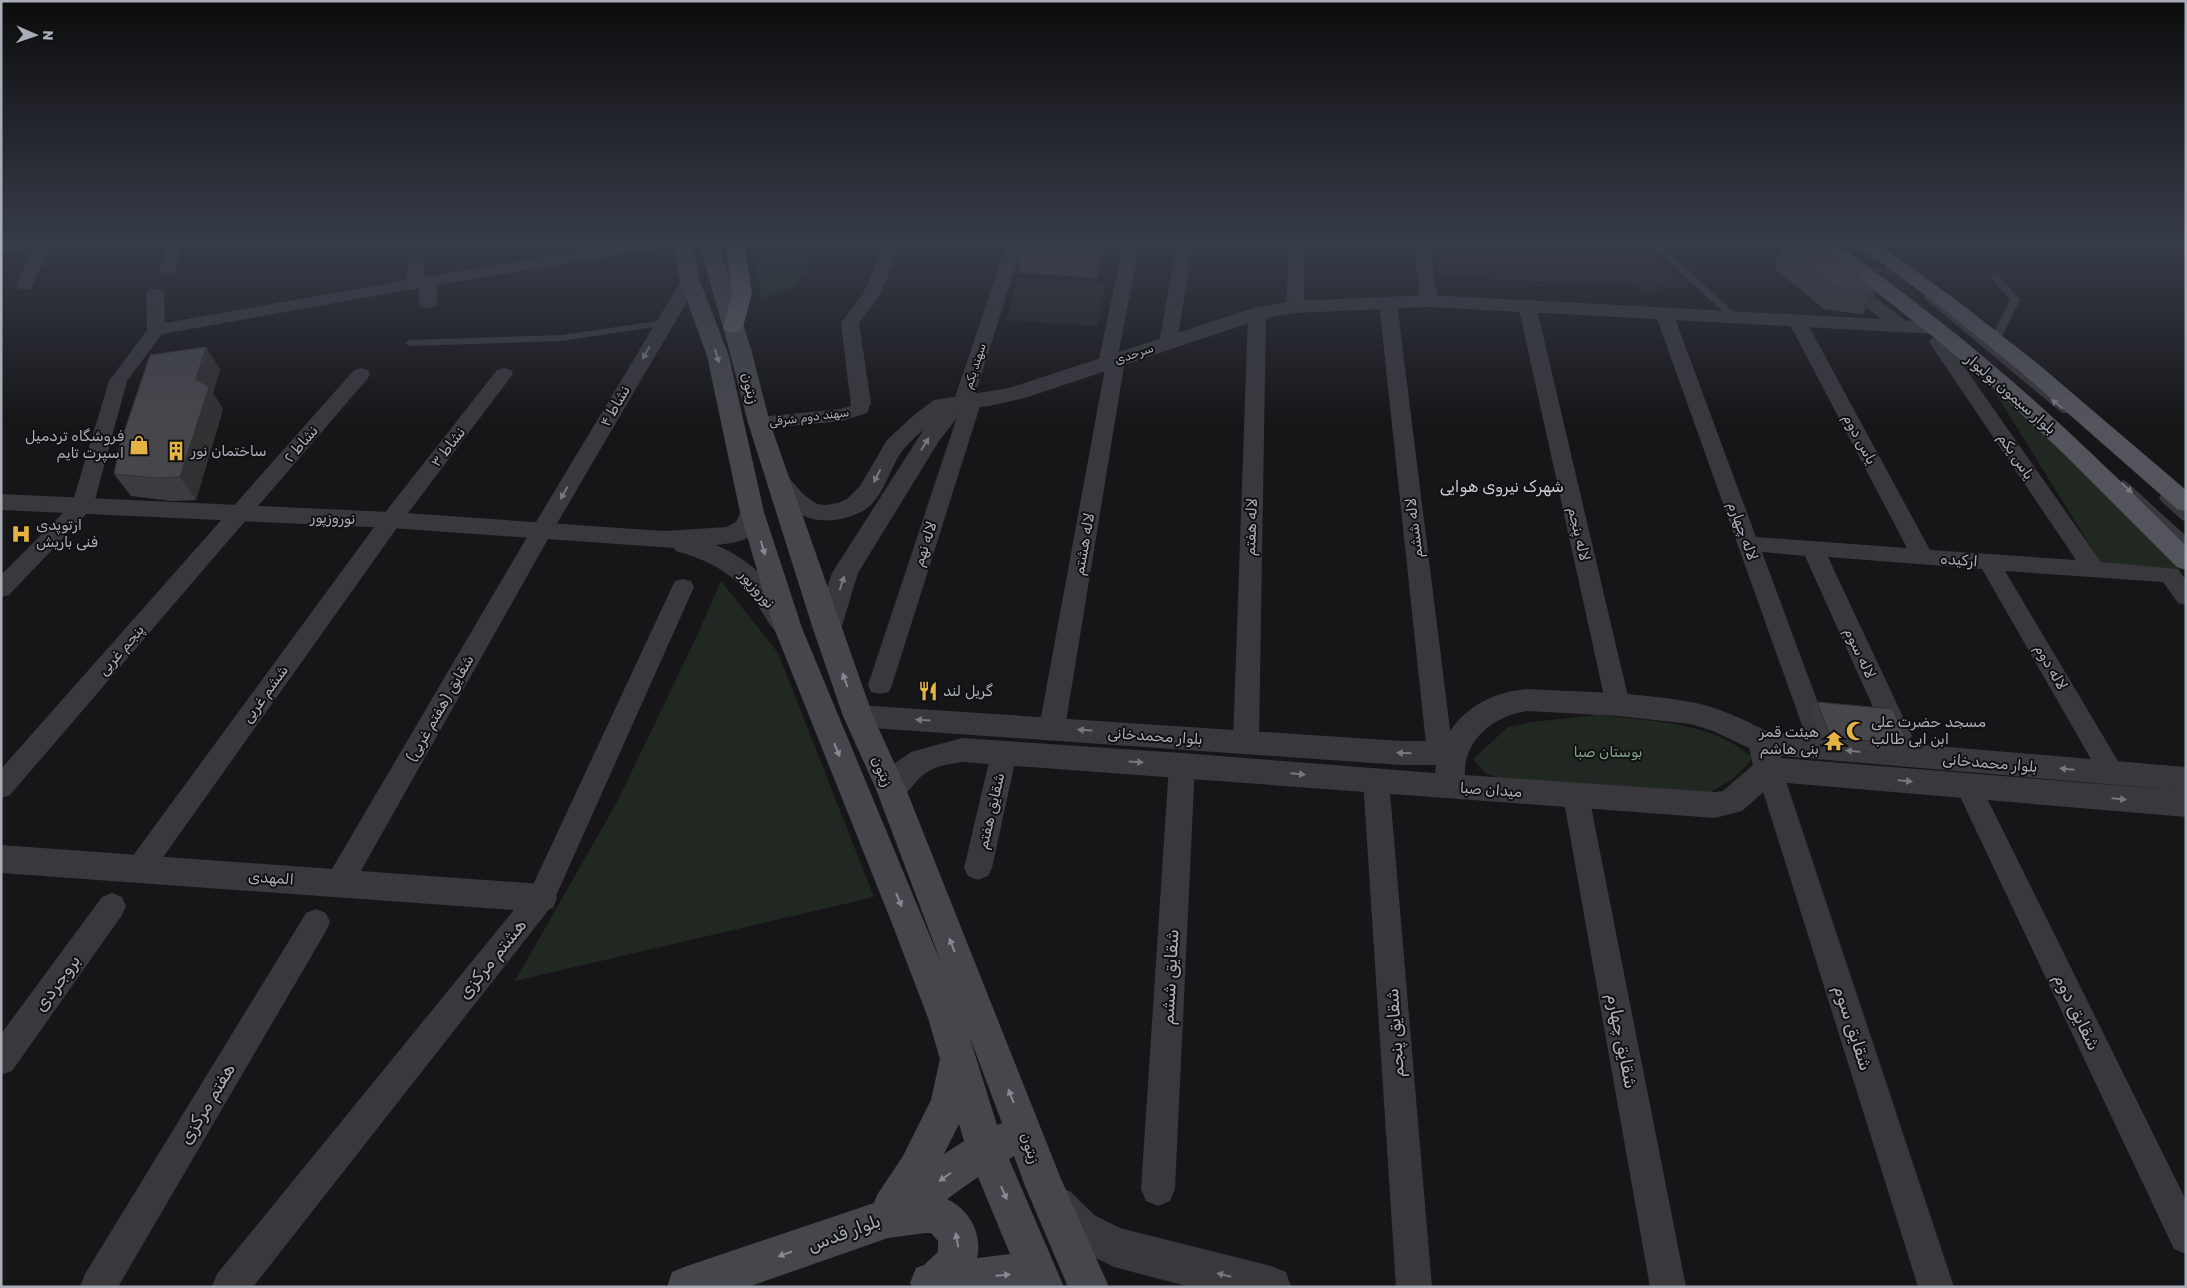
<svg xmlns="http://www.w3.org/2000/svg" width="2187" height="1288" font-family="Rubik,'Noto Sans Arabic',sans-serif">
	<rect width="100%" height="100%" fill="#161618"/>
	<!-- built -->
	<g fill="#232225">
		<polygon points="1434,243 1641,243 1689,288 1657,287 1659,293 1644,293 1637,284 1453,278 1438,273"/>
		<polygon points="1018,278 1106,284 1097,326 1006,320"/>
	</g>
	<!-- green -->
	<g fill="#212822">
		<polygon points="750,243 826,243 794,288 762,298"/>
		<polygon points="1901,243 2130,243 1917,258"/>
		<polygon points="1991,386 2135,518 2186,570 2103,566"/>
		<polygon points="721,581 778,653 874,897 515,981 617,802 696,638"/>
		<path d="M1597,715C1649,721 1712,721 1753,758L1734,778L1706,795L1499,778L1485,773L1473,759L1508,727L1532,722Z"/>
	</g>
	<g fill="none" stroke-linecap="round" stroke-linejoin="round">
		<!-- service -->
		<g fill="#38383d" fill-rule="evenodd">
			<polygon points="1648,243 1658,243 1737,315 1737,319 1731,319"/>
			<polygon points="1851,243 1861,243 1881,259 1874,261"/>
			<polygon points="1994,273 1997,274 2020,300 2000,340 1995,343 1990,340 2010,300 1990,276"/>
			<polygon points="1927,293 2070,409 2070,413 2062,413 1924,298 1924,294"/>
			<polygon points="664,320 669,323 667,325 562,341 410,346 405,343 410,340 562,335"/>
			<polygon points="2123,480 2127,482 2186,536 2186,547 2182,546 2119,486 2118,484"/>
			<polygon points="2165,494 2169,495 2186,511 2186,521 2182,520 2161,501 2159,498 2161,495"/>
		</g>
		<!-- minor -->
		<g fill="#38383d" fill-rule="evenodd">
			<polygon points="52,243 31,289 19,289 16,285 33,249 1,254 1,244"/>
			<polygon points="167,243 183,243 176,269 174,273 162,273 160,269"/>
			<polygon points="627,243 667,243 665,246 659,248 437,285 437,303 434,307 428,308 422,307 419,303 419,288 162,334 127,381 93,507 9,595 1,597 1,575 72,504 109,381 147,330 146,293 149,289 161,289 164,293 165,323 407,280 408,261 410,257 422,257 424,261 424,277"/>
			<polygon points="885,243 901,243 880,295 859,323 871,403 867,413 842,421 759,429 752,427 749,423 752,419 759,417 840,409 851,406 841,323 863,294"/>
			<polygon points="1007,243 1023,243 974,398 981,403 892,685 889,692 880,694 871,692 868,685 960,408 953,403"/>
			<polygon points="1124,243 1140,243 1118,355 1123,356 1125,360 1065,728 1061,735 1052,738 1043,735 1039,728 1105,368 1100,367 1098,363"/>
			<polygon points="1177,243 1193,243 1177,342 1174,346 1168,347 1162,346 1159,342"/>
			<polygon points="1289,243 1305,243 1304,307 1301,311 1295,312 1289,311 1286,307"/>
			<polygon points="1413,243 1429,243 1438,301 1435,305 1429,306 1423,305 1420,301"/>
			<polygon points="690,276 696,277 699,281 552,532 349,892 339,895 329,892 325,883 329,874 530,532 681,281 684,277"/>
			<polygon points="1845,277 1851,278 1907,322 1910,326 1907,330 1901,331 1895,330 1839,286 1836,282 1839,278"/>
			<polygon points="1388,298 1394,299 1397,303 1453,753 1449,760 1440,763 1431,760 1427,753 1379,303 1382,299"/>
			<polygon points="1527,300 1533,301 1536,305 1630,705 1627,712 1618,715 1609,712 1606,705 1518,305 1521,301"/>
			<polygon points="1257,308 1263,309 1266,313 1259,742 1255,749 1246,752 1237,749 1233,742 1248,313 1251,309"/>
			<polygon points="1664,308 1670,309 1673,313 1756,537 1907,548 1788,321 1791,317 1797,316 1803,317 1806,321 1930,550 2076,560 1929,342 1932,338 1938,337 1944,338 2101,562 2178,569 2186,580 2186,605 2178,603 2163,582 2005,571 2121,766 2125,773 2121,780 2112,783 2103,780 1982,569 1828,557 1912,736 1908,743 1899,746 1890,743 1886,736 1805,556 1762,552 1835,749 1831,756 1822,759 1813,756 1655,313 1658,309"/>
			<polygon points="361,368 368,370 370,374 368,378 10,795 1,798 1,769 354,370"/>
			<polygon points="504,368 511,370 513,374 399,525 149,877 139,881 129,877 125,869 129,861 383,515 497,370"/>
			<polygon points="683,579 691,581 694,587 551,907 253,1287 212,1287 217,1274 531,889 672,587 675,581"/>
			<polygon points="1004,743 1013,746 1017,753 992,868 988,876 978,880 968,876 964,868 991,753 995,746"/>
			<polygon points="1182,755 1191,758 1195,765 1175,1189 1170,1201 1158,1206 1146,1201 1141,1189 1169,765 1173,758"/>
			<polygon points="1769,759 1778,762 1782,769 1954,1287 1918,1287 1756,769 1760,762"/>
			<polygon points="1376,769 1385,773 1389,780 1432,1287 1396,1287 1363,780 1367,773"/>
			<polygon points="1968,775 1977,778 2186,1200 2186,1254 2174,1249 1955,786 1959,778"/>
			<polygon points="1576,785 1585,788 1589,796 1686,1287 1650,1287 1563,796 1567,788"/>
			<polygon points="112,893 122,897 126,906 122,915 12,1071 1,1075 1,1034 102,897"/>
			<polygon points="316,909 326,913 330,922 326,931 118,1287 80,1287 85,1274 306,913"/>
		</g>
		<!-- tertiary -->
		<g fill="#38383d" fill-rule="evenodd">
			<path d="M1429,295L1935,322L1942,324L1945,328L1942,332L1935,334L1429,307L1295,313L1261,319L1025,398L989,406L959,409L961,413L939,441L858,573L841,629L837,636L827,639L817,636L813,629L832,573L924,429C916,437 906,445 900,454C890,470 885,490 872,504C864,512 855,515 845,518C811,527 786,511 768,483L771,478L780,475L789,478L803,494L817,504L825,505L838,503L847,499L860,486L887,440L915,414L934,400L1009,388L1257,307L1295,301Z"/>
			<path d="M1,494L391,512L664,531L727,527L736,522L743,506L752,504L761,506L764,512C754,540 745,542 716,545C753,560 782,592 802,627L798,634C791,636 785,638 779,634C771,629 764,614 758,606C734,574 714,562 676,551L674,548L391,528L1,510Z"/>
			<path d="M1527,689C1581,692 1637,692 1691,702C1719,707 1744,720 1769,732L2186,767V791L1781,756V758L2186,791V817L1775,782L1742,811L1715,818L962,762C952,764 940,765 931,770C909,780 909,807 880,798L876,789L880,780L894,764L911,752L962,738L1182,753L1435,773L1436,765H1401L858,727L848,724L843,716L848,708L858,705L1401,741H1444C1462,708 1490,693 1527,689ZM1527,711L1618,716L1691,724L1713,731L1749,748L1753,765L1723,791L1715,792L1465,775C1463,740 1495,715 1527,711Z"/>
			<polygon points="1,845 541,884 553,888 557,898 553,908 541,912 1,873"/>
			<polygon points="1057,1186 1071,1192 1094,1215 1120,1228 1271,1266 1286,1272 1291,1287 1190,1287 1114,1267 1066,1243 1043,1220 1037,1206 1043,1192"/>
		</g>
		<!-- secondary -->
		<path fill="#46474d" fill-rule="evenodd" d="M673,243H692L700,281L729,356L764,512L802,628L942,965L876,789L843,716L813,629L748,423L729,349L699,243H718L751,349L770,423L873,716L906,789L1061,1179L1109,1287H1068L1025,1186L1014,1156L1009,1159L1064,1287H912L910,1283L916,1268L924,1265L938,1252V1241L931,1233H926L888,1238L748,1287H667L672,1272L687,1266L874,1203L877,1195L903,1156L931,1100L940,1059L928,1018L893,926L774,628L740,512L707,356L680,281ZM969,1035L1002,1123L997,1125ZM959,1124L964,1141L944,1154ZM978,1177L1010,1254L977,1258C983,1234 969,1209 947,1199Z"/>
		<!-- primary -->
		<g fill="#54555c" fill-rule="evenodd">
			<path d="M1814,243H1836C1889,282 1942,321 1992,364C2060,421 2123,483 2186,546V570L2177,567L2066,456L1997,391L1931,335Z"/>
			<polygon points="1855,243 1877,243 1955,299 2037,363 2186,490 2186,511 2177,509 2021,372 1941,307"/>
		</g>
		<!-- trunk -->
		<polygon fill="#5c5e64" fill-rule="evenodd" points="725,243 744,243 752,293 743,327 740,331 733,333 726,331 723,327 732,293"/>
		<!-- path-bridge -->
		<polyline stroke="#3e3f44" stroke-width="2.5" stroke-dasharray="2 3" stroke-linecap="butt" points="1851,273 1921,267"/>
	</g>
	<!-- wall -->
	<g fill="#3c3c40">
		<polygon points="1026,243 1105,243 1105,248 1097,278 1020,273 1019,262"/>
		<polygon points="1783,246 1875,291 1864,313 1860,314 1824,309 1774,268"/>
		<polygon points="220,369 213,393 223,409 196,500 172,501 131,496 114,474"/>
		<polygon points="1817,702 1908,744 1902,752 1825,746 1811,710"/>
	</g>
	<!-- shaded-wall -->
	<g fill="#313134">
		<polygon points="1104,243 1105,243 1105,248 1097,278 1097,267"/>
		<polygon points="1875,291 1864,313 1860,314 1871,292"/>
		<polygon points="206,347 220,369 213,393 223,409 196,500 180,477 196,379"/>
	</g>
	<!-- building -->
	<g fill="#46464b" stroke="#313134">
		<polygon points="1026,243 1104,243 1097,267 1019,262"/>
		<polygon points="1817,244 1838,261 1841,260 1875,291 1871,292 1835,287 1783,246"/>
		<polygon points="206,347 196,379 209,387 180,477 156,478 114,474 120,444 150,355"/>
		<polygon points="1817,702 1893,709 1908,744 1831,738"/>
	</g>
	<!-- one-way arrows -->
	<defs><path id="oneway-solid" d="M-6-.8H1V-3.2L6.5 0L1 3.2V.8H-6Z" transform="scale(1.25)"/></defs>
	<g fill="#767880">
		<use href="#oneway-solid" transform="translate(646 353) rotate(120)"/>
		<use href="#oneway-solid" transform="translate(2057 404) rotate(-140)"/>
		<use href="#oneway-solid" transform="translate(925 444) rotate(-58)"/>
		<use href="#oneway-solid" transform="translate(877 476) rotate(117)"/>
		<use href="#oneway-solid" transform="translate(2127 488) rotate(43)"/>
		<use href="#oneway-solid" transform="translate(564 493) rotate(120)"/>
		<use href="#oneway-solid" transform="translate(842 583) rotate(-72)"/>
		<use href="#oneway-solid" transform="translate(923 720) rotate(-177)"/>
		<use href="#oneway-solid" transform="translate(1085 730) rotate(-176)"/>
		<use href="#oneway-solid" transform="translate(1853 751) rotate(-175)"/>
		<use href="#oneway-solid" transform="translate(1404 753) rotate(-179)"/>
		<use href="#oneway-solid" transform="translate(1136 762) rotate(4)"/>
		<use href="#oneway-solid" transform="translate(2067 769) rotate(-175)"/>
		<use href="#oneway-solid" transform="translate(1298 774) rotate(5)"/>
		<use href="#oneway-solid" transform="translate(1905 781) rotate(5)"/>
		<use href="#oneway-solid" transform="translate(2119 799) rotate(5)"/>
		<use href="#oneway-solid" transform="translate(1224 1275) rotate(-166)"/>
	</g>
	<g fill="#868992">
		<use href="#oneway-solid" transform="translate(717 356) rotate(74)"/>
		<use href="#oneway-solid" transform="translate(763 548) rotate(73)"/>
		<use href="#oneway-solid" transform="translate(845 680) rotate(-110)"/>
		<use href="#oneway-solid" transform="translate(837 750) rotate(68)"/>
		<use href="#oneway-solid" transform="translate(899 900) rotate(67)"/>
		<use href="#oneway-solid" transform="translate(952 945) rotate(-111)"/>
		<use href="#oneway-solid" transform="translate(1011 1096) rotate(-111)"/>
		<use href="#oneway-solid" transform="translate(945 1177) rotate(145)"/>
		<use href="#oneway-solid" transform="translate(1004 1193) rotate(67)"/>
		<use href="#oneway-solid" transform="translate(957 1240) rotate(-100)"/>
		<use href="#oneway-solid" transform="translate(785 1254) rotate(161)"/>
		<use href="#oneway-solid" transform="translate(1003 1275) rotate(-5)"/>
	</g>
	<!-- sky -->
	<linearGradient id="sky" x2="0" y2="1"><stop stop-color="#0c0c0d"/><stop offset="0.57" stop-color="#363c48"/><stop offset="1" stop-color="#363c48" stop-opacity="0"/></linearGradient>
	<rect width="2187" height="424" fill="url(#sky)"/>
	<!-- icons -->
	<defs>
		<symbol id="shop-bare" viewBox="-9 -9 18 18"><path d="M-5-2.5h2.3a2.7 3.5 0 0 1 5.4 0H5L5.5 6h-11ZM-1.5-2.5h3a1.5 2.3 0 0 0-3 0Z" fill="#e4b343" stroke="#111113" stroke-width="2.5" paint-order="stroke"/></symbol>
		<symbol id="building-bare" viewBox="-9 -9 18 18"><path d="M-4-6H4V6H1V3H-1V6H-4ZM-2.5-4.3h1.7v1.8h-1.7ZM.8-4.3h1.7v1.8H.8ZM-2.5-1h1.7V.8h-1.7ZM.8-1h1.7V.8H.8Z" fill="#e4b343" stroke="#111113" stroke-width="2.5" paint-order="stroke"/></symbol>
		<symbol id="hospital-bare" viewBox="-9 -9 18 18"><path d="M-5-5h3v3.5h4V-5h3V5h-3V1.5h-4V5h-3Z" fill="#e4b343" stroke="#111113" stroke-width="2.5" paint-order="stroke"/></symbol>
		<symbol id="restaurant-bare" viewBox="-9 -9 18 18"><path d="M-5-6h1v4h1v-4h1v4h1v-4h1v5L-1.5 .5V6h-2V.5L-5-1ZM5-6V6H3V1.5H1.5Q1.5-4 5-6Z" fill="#e4b343" stroke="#111113" stroke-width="2.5" paint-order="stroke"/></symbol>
		<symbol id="mosque-bare" viewBox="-9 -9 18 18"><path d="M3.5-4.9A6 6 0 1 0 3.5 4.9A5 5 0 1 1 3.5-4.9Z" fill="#e4b343" stroke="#111113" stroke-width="2.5" paint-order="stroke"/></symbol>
		<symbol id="temple-bare" viewBox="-9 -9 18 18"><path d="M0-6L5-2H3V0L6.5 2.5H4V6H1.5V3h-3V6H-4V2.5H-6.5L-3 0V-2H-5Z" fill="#e4b343" stroke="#111113" stroke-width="2.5" paint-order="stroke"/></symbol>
	</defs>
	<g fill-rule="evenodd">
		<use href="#shop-bare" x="125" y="431" width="28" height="28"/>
		<use href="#building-bare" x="162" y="437" width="28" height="28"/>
		<use href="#hospital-bare" x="7" y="520" width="28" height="28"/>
		<use href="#restaurant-bare" x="914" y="677" width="28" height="28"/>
		<use href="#mosque-bare" x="1842" y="717" width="28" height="28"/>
		<use href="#temple-bare" x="1820" y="727" width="28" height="28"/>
	</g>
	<g text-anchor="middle" stroke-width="4" stroke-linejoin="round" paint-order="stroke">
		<!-- far-street labels -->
		<g font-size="12" fill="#a9adb7" stroke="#111113">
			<text transform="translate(1134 354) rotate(-19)" y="4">سرحدی</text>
			<text transform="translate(975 366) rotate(-72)" y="4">سهند يكم</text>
			<text transform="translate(809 417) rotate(-7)" y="4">سهند دوم شرقی</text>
		</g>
		<!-- street labels -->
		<g font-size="15" fill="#a9adb7" stroke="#111113">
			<text transform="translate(750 388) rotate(76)" y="5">زیتون</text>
			<text transform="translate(2011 394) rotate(41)" y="5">بلوار سیمون بولیوار</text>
			<text transform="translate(615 406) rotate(-60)" y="5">نشاط ۴</text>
			<text transform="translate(1860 439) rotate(62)" y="5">یاس دوم</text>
			<text transform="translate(301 444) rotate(-49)" y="5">نشاط ۲</text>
			<text transform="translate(448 447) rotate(-52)" y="5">نشاط ۳</text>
			<text transform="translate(2016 456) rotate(56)" y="5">یاس یکم</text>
			<text transform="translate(333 518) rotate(2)" y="5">نوروزپور</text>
			<text transform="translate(1251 527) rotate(-88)" y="5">لاله هفتم</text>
			<text transform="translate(1414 528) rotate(-97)" y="5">لاله ششم</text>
			<text transform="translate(1743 531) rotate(70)" y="5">لاله چهارم</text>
			<text transform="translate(1579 534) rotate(77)" y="5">لاله پنجم</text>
			<text transform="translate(925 544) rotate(-72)" y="5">لاله نهم</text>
			<text transform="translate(1084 544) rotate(-80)" y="5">لاله هشتم</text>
			<text transform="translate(1959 560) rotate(4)" y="5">ارکیده</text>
			<text transform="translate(757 589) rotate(49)" y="5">نوروزپور</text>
			<text transform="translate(121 650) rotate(-49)" y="5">پنجم غربی</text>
			<text transform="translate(1860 653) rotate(65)" y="5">لاله سوم</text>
			<text transform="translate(2051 667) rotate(60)" y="5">لاله دوم</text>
			<text transform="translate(265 694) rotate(-54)" y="5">ششم غربی</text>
			<text transform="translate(440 708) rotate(-60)" y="5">شقایق (هفتم غربی)</text>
			<text transform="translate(1155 736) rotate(4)" y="5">بلوار محمدخانی</text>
			<text transform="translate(1990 763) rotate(5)" y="5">بلوار محمدخانی</text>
			<text transform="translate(882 771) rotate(66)" y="5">زیتون</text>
			<text transform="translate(1491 790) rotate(4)" y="5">میدان صبا</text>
			<text transform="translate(991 811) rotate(-77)" y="5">شقایق هفتم</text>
			<text transform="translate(271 878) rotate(4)" y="5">المهدی</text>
			<text transform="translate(1030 1148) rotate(71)" y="5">زیتون</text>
		</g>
		<!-- poi labels -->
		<g font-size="15" fill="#a9adb7" stroke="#111113" text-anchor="start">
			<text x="124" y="441" text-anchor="end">فروشگاه تردمیل<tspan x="124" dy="17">اسپرت تایم</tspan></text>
			<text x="191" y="456">ساختمان نور</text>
			<text x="36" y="530">ارتوپدی<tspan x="36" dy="17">فنی باریش</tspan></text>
			<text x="943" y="696">گریل لند</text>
			<text x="1871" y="727">مسجد حضرت علی<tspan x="1871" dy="17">ابن ابی طالب</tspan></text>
			<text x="1819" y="737" text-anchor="end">هیئت قمر<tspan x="1819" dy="17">بنی هاشم</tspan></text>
		</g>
		<!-- park labels -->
		<g font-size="15" fill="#82a185" stroke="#111113">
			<text x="1608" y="757">بوستان صبا</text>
		</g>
		<!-- neighbourhood labels -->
		<g font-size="16" fill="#caccd3" stroke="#111113">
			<text x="1502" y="492">شهرک نیروی هوایی</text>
		</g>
		<!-- near-street labels -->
		<g font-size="18" fill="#a9adb7" stroke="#111113">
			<text transform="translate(492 959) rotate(-51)" y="6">هشتم مرکزی</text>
			<text transform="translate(1170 977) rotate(-87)" y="6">شقایق ششم</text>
			<text transform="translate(57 983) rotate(-54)" y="6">بروجردی</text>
			<text transform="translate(2077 1012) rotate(64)" y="6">شقایق دوم</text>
			<text transform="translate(1853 1028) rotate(72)" y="6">شقایق سوم</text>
			<text transform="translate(1395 1033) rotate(-94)" y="6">شقایق پنجم</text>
			<text transform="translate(1622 1041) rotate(79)" y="6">شقایق چهارم</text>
			<text transform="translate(207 1104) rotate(-59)" y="6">هفتم مرکزی</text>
			<text transform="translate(844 1233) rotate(-20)" y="6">بلوار قدس</text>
		</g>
	</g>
	<!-- border -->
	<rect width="2187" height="1288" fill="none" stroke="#a9adb7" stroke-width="5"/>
	<!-- north arrow -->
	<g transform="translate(35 35) rotate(92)" stroke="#111113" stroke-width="4" paint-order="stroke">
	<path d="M0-4L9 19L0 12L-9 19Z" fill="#a9adb7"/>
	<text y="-8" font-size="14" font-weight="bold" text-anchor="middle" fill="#a9adb7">N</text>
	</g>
</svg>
